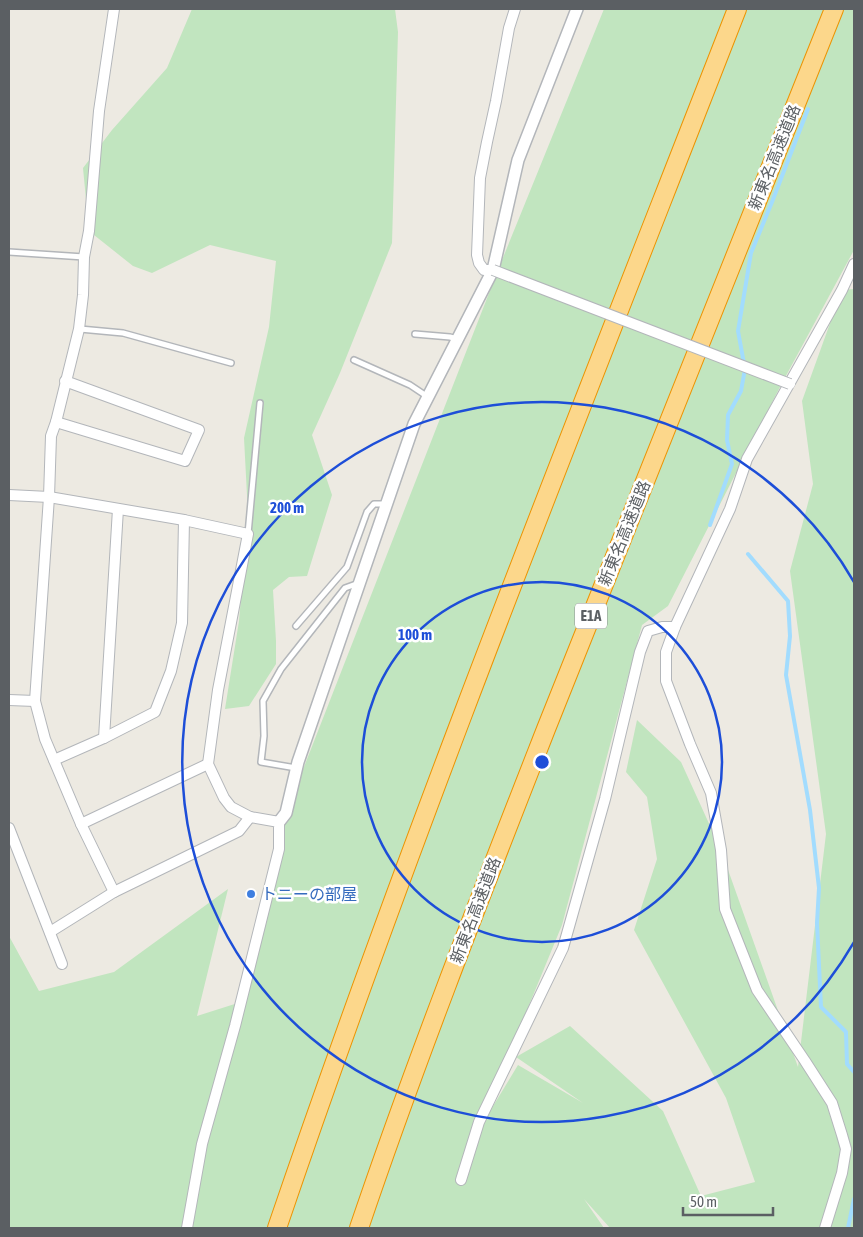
<svg xmlns="http://www.w3.org/2000/svg" width="863" height="1237" font-family="'Asap Condensed','Noto Sans JP',sans-serif">
	<rect width="100%" height="100%" fill="#edeae2"/>
	<!-- green -->
	<g fill="#c1e5bf">
		<polygon points="192,9 395,9 398,32 392,243 340,373 312,435 332,495 307,576 289,577 273,590 276,641 276,664 249,706 225,709 239,621 248,514 244,438 269,327 276,261 210,245 152,273 133,266 89,231 83,168 112,130 167,68"/>
		<polygon points="604,9 854,9 854,250 781,385 668,606 642,625 562,925 476,1134 518,1065 583,1103 516,1057 570,1026 663,1111 701,1196 755,1182 726,1098 634,930 657,859 647,797 626,772 637,720 681,762 721,850 798,1067 826,834 790,571 813,484 802,401 842,290 854,289 854,1228 610,1228 584,1199 604,1228 9,1228 9,936 39,991 114,972 228,889 197,1016 241,1002 286,813 500,265"/>
	</g>
	<g fill="none" stroke-linecap="round" stroke-linejoin="round">
		<!-- stream -->
		<g stroke="#a2dcfe" stroke-width="4">
			<polyline points="710,525 732,464 727,440 728,415 741,391 745,369 738,331 751,253 772,202 808,109"/>
			<polyline points="748,554 788,601 790,636 786,675 810,810 819,888 817,923 821,1007 846,1032 847,1064 854,1072"/>
			<polyline points="848,1228 854,1199"/>
		</g>
		<defs>
			<g id="service">
				<polyline points="9,252 84,257"/>
				<polyline points="80,329 123,333 231,363"/>
				<polyline points="415,334 450,337 457,339"/>
				<polyline points="354,360 410,385 428,397"/>
				<polyline points="248,534 260,403"/>
				<polyline points="296,626 347,567 367,512 374,504 386,504"/>
				<polyline points="296,768 261,762 264,736 263,701 281,669 345,588 359,583"/>
			</g>
			<g id="minor">
				<polyline points="114,9 99,111 89,231 84,257 83,295 79,329 56,422 51,436 49,497 35,701 45,739 81,824 114,892"/>
				<polyline points="493,270 484,270 479,263 477,255 480,178 487,142 496,101 509,28 515,9"/>
				<polyline points="56,422 185,461 199,430 65,381"/>
				<polyline points="9,495 49,497 184,520 248,534 218,690 208,764 224,798 231,807 250,817 279,822 279,849 235,1026 202,1144 187,1228"/>
				<polyline points="9,700 35,701"/>
				<polyline points="104,738 155,712 171,671 182,623 184,520"/>
				<polyline points="54,760 104,738 118,509"/>
				<polyline points="81,824 208,764"/>
				<polyline points="9,828 62,964"/>
				<polyline points="50,932 114,892 239,831 250,817"/>
				<polyline points="461,1180 479,1122 563,948 605,799 640,652 648,631 662,627 675,627"/>
				<polyline points="825,1228 842,1173 846,1149 842,1135 832,1103 805,1061 757,990 725,909 721,850 711,793 690,744 666,681 666,652 675,627 730,509 747,459 842,290 854,264"/>
			</g>
			<polyline id="tertiary" points="279,822 286,813 298,762 414,424 493,270 518,160 577,9"/>
			<g id="motorway">
				<path d="M277,1228C417,817 579,414 737,9"/>
				<path d="M359,1228C416,1060 481,895 546,729C640,489 737,249 834,9"/>
			</g>
		</defs>
		<!-- service casing -->
		<use href="#service" stroke="#b3b6ba" stroke-width="8"/>
		<!-- minor casing -->
		<use href="#minor" stroke="#b3b6ba" stroke-width="12"/>
		<!-- tertiary casing -->
		<use href="#tertiary" stroke="#b3b6ba" stroke-width="14"/>
		<!-- motorway casing -->
		<use href="#motorway" stroke="#ed9302" stroke-width="20"/>
		<!-- service -->
		<use href="#service" stroke="#fff" stroke-width="5"/>
		<!-- minor -->
		<use href="#minor" stroke="#fff" stroke-width="10"/>
		<!-- tertiary -->
		<use href="#tertiary" stroke="#fff" stroke-width="11"/>
		<!-- motorway -->
		<use href="#motorway" stroke="#fcd78b" stroke-width="18"/>
		<defs>
			<polyline id="minor-bridge" points="493,270 790,384"/>
		</defs>
		<!-- minor-bridge casing -->
		<use href="#minor-bridge" stroke="#b3b6ba" stroke-width="12" stroke-linecap="butt"/>
		<!-- minor-bridge -->
		<use href="#minor-bridge" stroke="#fff" stroke-width="10"/>
	</g>
	<!-- distance rings -->
	<g fill="none" stroke="#1d4ed8" stroke-width="2.5">
		<circle cx="542" cy="762" r="180"/>
		<path d="M854 942A360 360 0 1 1 854 582"/>
	</g>
	<!-- markers -->
	<circle fill="#3f7fe0" stroke="#fff" stroke-width="2" cx="251" cy="894" r="5"/>
	<g text-anchor="middle" stroke-width="5" stroke-linejoin="round" paint-order="stroke">
		<!-- shield labels -->
		<rect fill="#fff" stroke="#8c8f92" stroke-width="1" x="575" y="603.5" width="32" height="25" rx="4"/>
		<g font-size="15" font-weight="bold" fill="#5b5f63">
			<text x="591" y="621">E1A</text>
		</g>
		<!-- street labels -->
		<g font-size="16" fill="#5b5f63" stroke="#fff">
			<text transform="translate(774 157) rotate(-68)" y="6">新東名高速道路</text>
			<text transform="translate(624 533) rotate(-68)" y="6">新東名高速道路</text>
			<text transform="translate(475 910) rotate(-69)" y="6">新東名高速道路</text>
		</g>
		<!-- shop labels -->
		<g font-size="16" fill="#366cbe" stroke="#fff" text-anchor="start">
			<text x="261" y="900">トニーの部屋</text>
		</g>
	</g>
	<circle cx="542" cy="762" r="8" fill="#1d4ed8" stroke="#fff" stroke-width="2.5"/>
	<g font-size="15" text-anchor="middle" font-weight="bold" fill="#1d4ed8" stroke="#fff" stroke-width="5" stroke-linejoin="round" paint-order="stroke">
		<text x="287" y="513">200 m</text>
		<text x="415" y="640">100 m</text>
	</g>
	<!-- border -->
	<rect width="863" height="1237" fill="none" stroke="#5b5f63" stroke-width="20"/>
	<!-- scale -->
	<path d="M683 1207v8h90v-8" fill="none" stroke="#5b5f63" stroke-width="2.5"/>
	<text x="690" y="1207" font-size="15" fill="#5b5f63" stroke="#ffffff" stroke-width="4" paint-order="stroke">50 m</text>
</svg>
